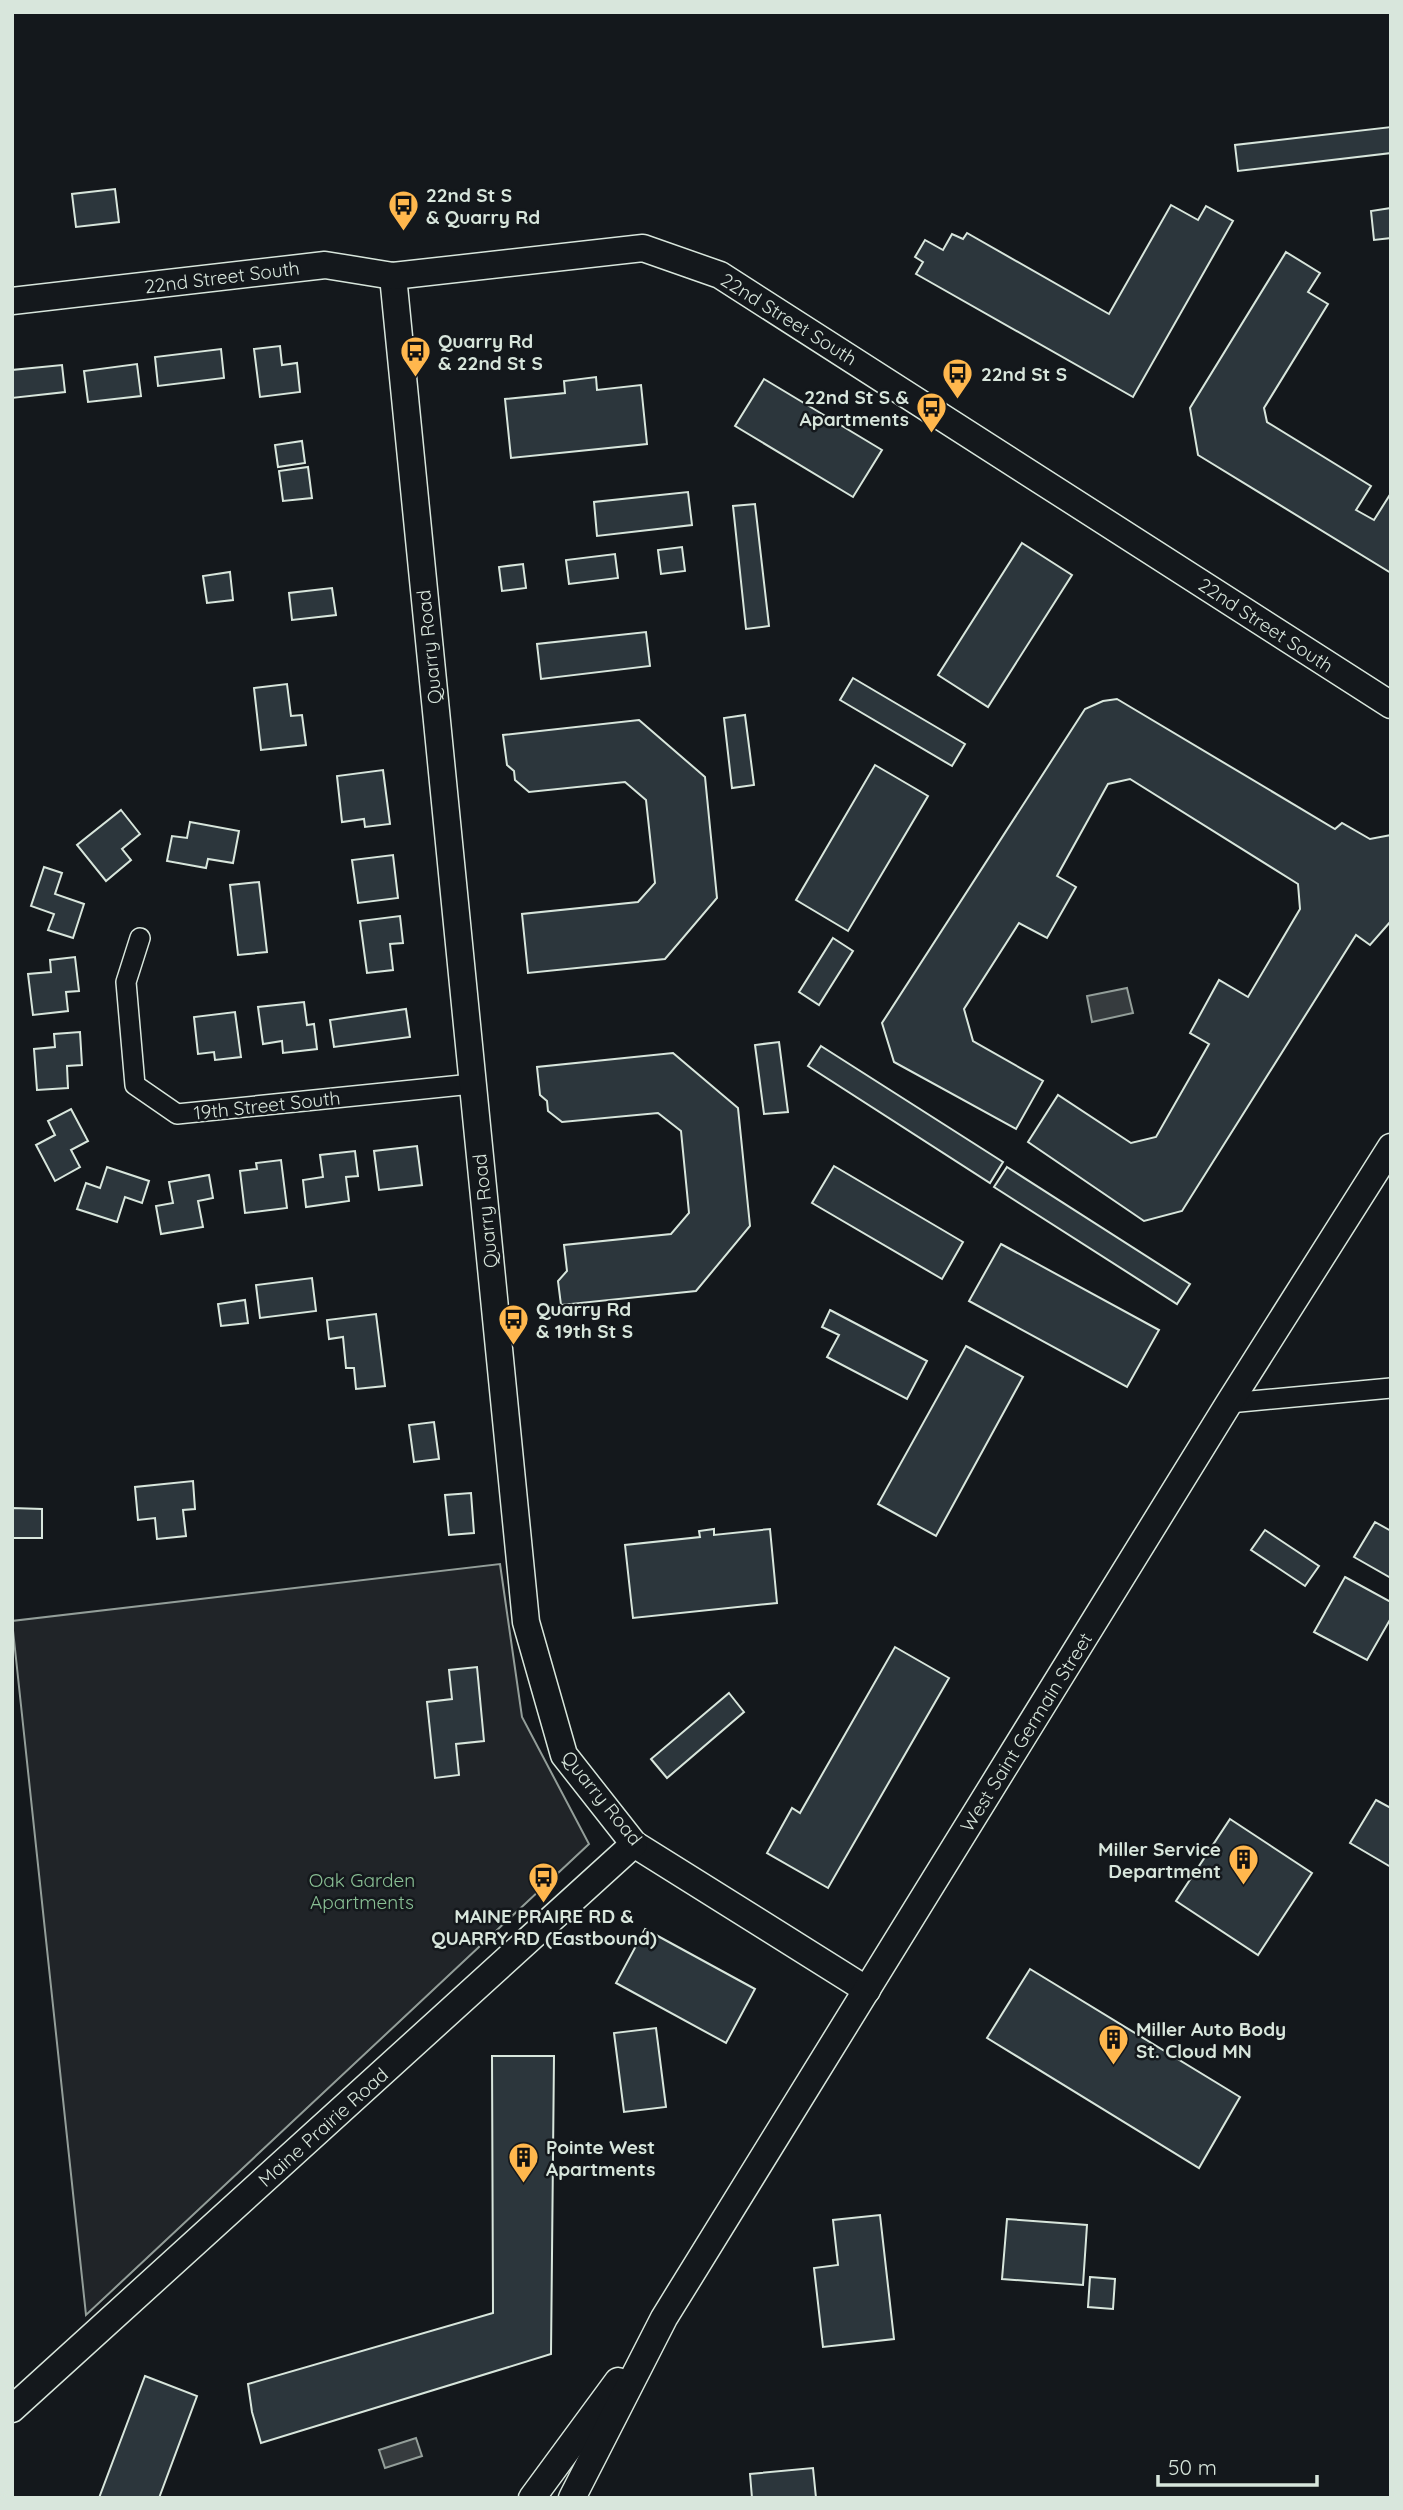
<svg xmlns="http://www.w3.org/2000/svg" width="1403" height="2510" font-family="Quicksand,sans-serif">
	<rect width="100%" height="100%" fill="#14181c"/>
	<!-- green -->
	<polygon fill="#202428" stroke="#939e99" stroke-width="2" points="500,1564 522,1717 589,1844 86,2315 12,1621"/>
	<!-- water -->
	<g fill="#363b3e" stroke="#939e99" stroke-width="2">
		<polygon points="1127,988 1133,1013 1092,1022 1087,996"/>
		<polygon points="416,2438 422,2456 385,2468 379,2450"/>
	</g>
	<!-- building -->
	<g fill="#2c363c" stroke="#d8e6dc" stroke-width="2">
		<polygon points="1391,127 1391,153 1238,171 1235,145"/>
		<polygon points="115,189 119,222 76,227 72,194"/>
		<polygon points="1171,205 1198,220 1206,206 1233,221 1133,397 916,274 923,262 915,257 925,240 943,250 952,234 963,239 967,233 1109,314"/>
		<polygon points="1391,208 1391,238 1374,240 1371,211"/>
		<polygon points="1286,252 1320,273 1308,292 1328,304 1264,408 1267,422 1371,486 1356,510 1374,520 1391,493 1391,573 1198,455 1190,408"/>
		<polygon points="280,346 282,365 297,363 300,392 260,397 254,349"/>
		<polygon points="221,349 224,378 158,386 155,357"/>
		<polygon points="137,364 141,396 88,402 84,371"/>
		<polygon points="62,365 65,392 12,398 12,370"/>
		<polygon points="596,377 597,390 641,385 647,444 511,458 505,399 565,393 564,381"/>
		<polygon points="764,379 882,450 853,497 735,426"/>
		<polygon points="302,441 305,463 278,467 275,445"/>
		<polygon points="308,467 312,498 283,501 279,471"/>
		<polygon points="688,492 692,525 597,536 594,502"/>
		<polygon points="755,504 769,626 746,629 733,506"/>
		<polygon points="1022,543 1072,575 988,707 938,675"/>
		<polygon points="682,547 685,571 661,574 658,550"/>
		<polygon points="615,554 618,578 569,584 566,560"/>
		<polygon points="523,564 526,588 502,591 499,567"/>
		<polygon points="230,572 233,600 207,603 203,576"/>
		<polygon points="332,588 336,615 292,620 289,593"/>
		<polygon points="646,632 650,666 541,679 537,644"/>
		<polygon points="853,678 965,744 952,766 840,700"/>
		<polygon points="287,684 291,716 302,715 306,745 261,750 254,688"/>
		<polygon points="1117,699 1335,829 1342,823 1370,839 1391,835 1391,921 1370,945 1356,935 1182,1211 1144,1221 1028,1142 1058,1095 1131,1143 1156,1137 1209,1044 1190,1033 1219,980 1248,997 1300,909 1298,884 1130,779 1108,784 1057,876 1076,887 1047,938 1019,923 964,1009 973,1041 1043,1081 1016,1129 894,1062 882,1023 1085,709 1103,701"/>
		<polygon points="745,715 754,785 732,788 724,718"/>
		<polygon points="639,720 705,777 717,898 665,959 528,973 522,914 638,902 655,883 646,800 625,782 529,792 515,780 514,771 507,765 503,735"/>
		<polygon points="875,765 928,796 848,931 796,900"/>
		<polygon points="383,770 390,824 365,827 364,819 342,822 337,776"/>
		<polygon points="121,810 140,834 122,849 131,860 106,881 77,845"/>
		<polygon points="190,822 239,831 233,863 208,859 206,868 167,861 172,836 187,838"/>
		<polygon points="393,855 398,898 358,903 352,860"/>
		<polygon points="44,867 62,873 55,894 84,904 73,938 48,930 54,914 31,906"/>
		<polygon points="259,882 267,952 238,955 230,885"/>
		<polygon points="400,916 403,943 390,944 393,970 367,973 360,921"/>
		<polygon points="833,938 853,951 819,1005 799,992"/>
		<polygon points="75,957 79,991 66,992 68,1011 33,1015 28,974 51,972 50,960"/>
		<polygon points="304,1002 307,1025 314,1024 317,1049 283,1053 282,1041 263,1044 258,1007"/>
		<polygon points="406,1009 410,1037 334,1047 330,1020"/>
		<polygon points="235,1012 241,1057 215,1060 214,1052 198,1054 194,1017"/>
		<polygon points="80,1032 82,1065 67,1066 68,1088 37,1090 34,1049 55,1047 54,1034"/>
		<polygon points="779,1042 788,1112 764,1114 755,1045"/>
		<polygon points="821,1046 1003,1162 990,1183 808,1066"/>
		<polygon points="673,1053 738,1108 750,1226 696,1291 561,1305 558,1281 567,1271 564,1245 671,1234 689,1213 681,1131 658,1113 562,1122 548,1111 547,1101 540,1095 537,1067"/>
		<polygon points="71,1109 88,1141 71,1150 80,1167 55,1181 36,1145 55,1135 48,1121"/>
		<polygon points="417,1146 422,1185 379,1190 374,1151"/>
		<polygon points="355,1151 358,1176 346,1177 349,1201 306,1207 303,1180 323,1177 320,1155"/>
		<polygon points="281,1160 287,1208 245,1213 240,1171 257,1169 256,1163"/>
		<polygon points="834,1166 963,1242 942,1279 812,1203"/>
		<polygon points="107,1167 149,1181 142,1203 125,1197 117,1222 77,1209 86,1183 100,1188"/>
		<polygon points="1007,1167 1190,1284 1177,1304 994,1187"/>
		<polygon points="209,1175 213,1198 198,1201 203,1227 161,1234 156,1206 173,1203 169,1182"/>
		<polygon points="1001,1244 1159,1330 1127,1387 969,1301"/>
		<polygon points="312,1278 316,1311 260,1318 256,1285"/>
		<polygon points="245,1300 248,1323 221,1326 218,1304"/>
		<polygon points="830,1310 927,1361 907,1399 827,1357 839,1335 822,1327"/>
		<polygon points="376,1314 385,1386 356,1389 354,1368 346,1368 343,1337 329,1339 327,1320"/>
		<polygon points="966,1346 1023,1377 936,1536 878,1504"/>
		<polygon points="434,1422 439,1459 414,1462 409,1425"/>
		<polygon points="193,1481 195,1509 183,1510 186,1536 157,1539 155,1518 138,1520 135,1487"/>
		<polygon points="471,1493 474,1533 449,1535 445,1495"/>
		<polygon points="12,1508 42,1509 42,1538 12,1538"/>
		<polygon points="1375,1522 1391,1531 1391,1578 1354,1557"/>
		<polygon points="714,1529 714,1535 770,1529 777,1603 633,1618 625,1545 700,1537 699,1531"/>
		<polygon points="1265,1530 1319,1566 1305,1586 1251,1550"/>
		<polygon points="1345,1577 1391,1602 1391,1618 1367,1660 1314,1632"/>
		<polygon points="895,1647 949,1678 828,1888 767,1853 792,1808 800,1813"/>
		<polygon points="477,1667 484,1741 456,1744 459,1775 435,1778 427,1702 452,1699 449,1670"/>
		<polygon points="729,1693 744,1712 667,1778 651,1759"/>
		<polygon points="1376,1800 1391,1808 1391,1867 1350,1843"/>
		<polygon points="1230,1819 1312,1873 1258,1955 1176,1901"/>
		<polygon points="645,1929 755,1989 726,2043 616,1983"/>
		<polygon points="1030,1969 1240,2097 1199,2168 987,2038"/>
		<polygon points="656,2028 666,2107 624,2112 614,2033"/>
		<polygon points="492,2056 554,2056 551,2354 261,2443 252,2412 248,2384 493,2313"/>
		<polygon points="880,2215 894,2339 823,2347 814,2268 838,2265 833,2220"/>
		<polygon points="1007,2219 1087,2225 1083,2285 1002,2279"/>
		<polygon points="1090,2277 1115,2279 1113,2309 1088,2307"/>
		<polygon points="145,2376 197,2396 159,2498 99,2498"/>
		<polygon points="813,2468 816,2498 752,2498 750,2474"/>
	</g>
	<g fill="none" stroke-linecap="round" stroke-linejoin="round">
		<defs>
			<g id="street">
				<polyline points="140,938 126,982 135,1085 177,1114 472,1084"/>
				<polyline points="1229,1403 1391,1388"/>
			</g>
			<g id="secondary">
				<polyline points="393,276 526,1622 564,1755 634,1844 867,1990"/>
				<polyline points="12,301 325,265 393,276 643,248 720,275 1391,705"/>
				<polyline points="12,2409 634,1844"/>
				<polyline points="532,2498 618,2381"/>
				<polyline points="572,2498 664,2318 1229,1403 1391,1147"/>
			</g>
		</defs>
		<!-- street casing -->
		<use href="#street" stroke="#d8e6dc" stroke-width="22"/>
		<!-- secondary casing -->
		<use href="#secondary" stroke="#d8e6dc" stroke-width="29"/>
		<!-- street -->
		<use href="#street" stroke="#14181c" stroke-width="19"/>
		<!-- secondary -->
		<use href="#secondary" stroke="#14181c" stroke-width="26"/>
	</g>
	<!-- icons -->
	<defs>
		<symbol id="bus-pin" viewBox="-11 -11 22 30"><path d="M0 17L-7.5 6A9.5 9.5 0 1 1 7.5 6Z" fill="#ffb74d" stroke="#14181c"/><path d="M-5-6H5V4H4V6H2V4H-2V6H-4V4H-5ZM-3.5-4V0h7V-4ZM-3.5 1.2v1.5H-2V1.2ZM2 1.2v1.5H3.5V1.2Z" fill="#111"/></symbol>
		<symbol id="building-pin" viewBox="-11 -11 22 30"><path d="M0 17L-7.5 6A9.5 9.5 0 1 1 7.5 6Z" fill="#ffb74d" stroke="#14181c"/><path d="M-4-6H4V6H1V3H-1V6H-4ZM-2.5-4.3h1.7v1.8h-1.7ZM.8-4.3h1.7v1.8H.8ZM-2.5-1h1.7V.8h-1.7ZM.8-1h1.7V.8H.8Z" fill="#111"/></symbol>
	</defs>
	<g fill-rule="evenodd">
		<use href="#bus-pin" x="386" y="188" width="35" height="47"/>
		<use href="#bus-pin" x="398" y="334" width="35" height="47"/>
		<use href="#bus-pin" x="940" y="356" width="35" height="47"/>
		<use href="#bus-pin" x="914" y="390" width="35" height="47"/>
		<use href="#bus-pin" x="496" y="1302" width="35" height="47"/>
		<use href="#building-pin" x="1226" y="1842" width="35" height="47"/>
		<use href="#bus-pin" x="526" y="1860" width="35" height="47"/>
		<use href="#building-pin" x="1096" y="2022" width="35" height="47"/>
		<use href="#building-pin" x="506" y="2140" width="35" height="47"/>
	</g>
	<g text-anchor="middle" stroke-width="5" stroke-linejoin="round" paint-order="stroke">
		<!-- poi labels -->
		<g font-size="19" font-weight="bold" fill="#d8e6dc" stroke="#14181c" text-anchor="start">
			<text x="426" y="202">22nd St S<tspan x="426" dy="22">&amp; Quarry Rd</tspan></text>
			<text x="438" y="348">Quarry Rd<tspan x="438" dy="22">&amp; 22nd St S</tspan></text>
			<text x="981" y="381">22nd St S</text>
			<text x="909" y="404" text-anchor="end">22nd St S &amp;<tspan x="909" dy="22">Apartments</tspan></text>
			<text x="536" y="1316">Quarry Rd<tspan x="536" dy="22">&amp; 19th St S</tspan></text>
			<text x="1221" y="1856" text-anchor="end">Miller Service<tspan x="1221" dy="22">Department</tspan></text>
			<text x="544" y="1923" text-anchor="middle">MAINE PRAIRE RD &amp;<tspan x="544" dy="22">QUARRY RD (Eastbound)</tspan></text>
			<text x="1136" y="2036">Miller Auto Body<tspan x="1136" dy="22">St. Cloud MN</tspan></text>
			<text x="546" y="2154">Pointe West<tspan x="546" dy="22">Apartments</tspan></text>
		</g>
		<!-- street labels -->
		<g font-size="19" fill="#d8e6dc" stroke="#14181c">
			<text transform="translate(222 277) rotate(-7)" y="7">22nd Street South</text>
			<text transform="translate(789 319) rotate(32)" y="7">22nd Street South</text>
			<text transform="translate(1266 625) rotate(33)" y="7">22nd Street South</text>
			<text transform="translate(429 647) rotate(-96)" y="7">Quarry Road</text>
			<text transform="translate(267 1105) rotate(-6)" y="7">19th Street South</text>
			<text transform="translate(485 1211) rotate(-96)" y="7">Quarry Road</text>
			<text transform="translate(1026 1732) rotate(-58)" y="7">West Saint Germain Street</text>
			<text transform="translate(602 1798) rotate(51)" y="7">Quarry Road</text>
			<text transform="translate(323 2127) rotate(-42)" y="7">Maine Prairie Road</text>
		</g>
		<!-- park labels -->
		<g font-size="19" fill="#8ac095" stroke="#14181c">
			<text x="362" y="1887">Oak Garden<tspan x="362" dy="22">Apartments</tspan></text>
		</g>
	</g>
	<!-- border -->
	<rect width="1403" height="2510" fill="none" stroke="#d8e6dc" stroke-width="28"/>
	<!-- scale -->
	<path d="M1158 2475v10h159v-10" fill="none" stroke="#d8e6dc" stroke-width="3.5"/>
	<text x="1168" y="2475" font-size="21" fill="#d8e6dc" stroke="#14181c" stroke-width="5" paint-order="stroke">50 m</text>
</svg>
